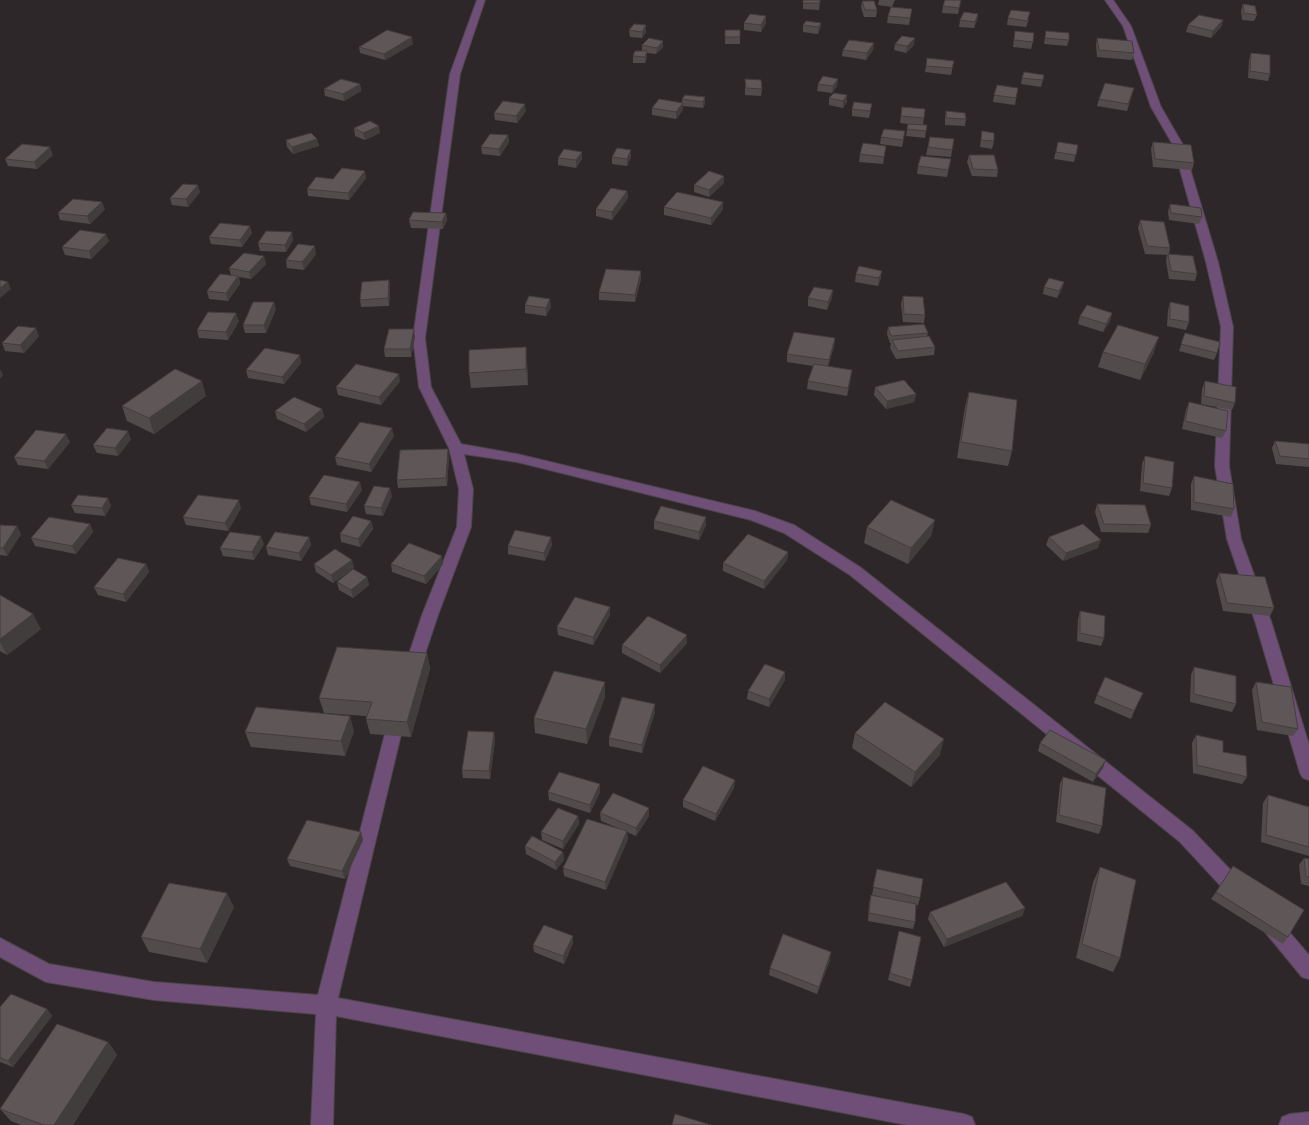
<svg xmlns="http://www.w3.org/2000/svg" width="1309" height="1125" viewBox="0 0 1309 1125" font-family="'Exo 2',sans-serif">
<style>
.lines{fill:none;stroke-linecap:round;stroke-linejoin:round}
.minor-casing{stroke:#4b4548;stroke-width:2}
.minor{fill:#6f4f78;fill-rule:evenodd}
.wall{fill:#524b4b}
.shaded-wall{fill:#423d3d}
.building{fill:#5f5757;stroke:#423d3d}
</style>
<rect width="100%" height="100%" fill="#2d272a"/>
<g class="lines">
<g class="minor-casing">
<path id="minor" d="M477 0H485L460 74 425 338 431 387 461 444 517 454 755 511 794 525 860 567 1192 830 1245 885 1247 891 1245 897 1238 899 1231 897 1180 842 850 575 784 533 751 520 517 462 464 454 473 489 471 527 438 615 419 672 417 676 411 678 405 676 403 672 422 615 457 527 459 489 449 448 419 387 413 338 450 74Z
M1105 0H1113L1131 26 1161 107 1183 145 1218 262 1233 327 1229 466 1241 539 1271 621 1309 745V780L1303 778 1300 773 1255 621 1227 539 1215 466 1221 327 1206 262 1173 145 1151 107 1123 26Z
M397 711 403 713 405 718 338 998 964 1114 972 1117 975 1125H907L336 1016 333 1125H311L316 1014 154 1000 46 982 0 957V938L49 964 154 982 318 995 389 718 391 713Z
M1272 917 1279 920 1309 955V979L1302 977 1265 932 1262 926 1265 920Z
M1309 1112V1125H1279L1282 1117 1290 1114Z"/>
</g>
<use href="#minor" class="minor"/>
</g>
<path class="wall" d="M803 0H820L819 10 803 9Z
M879 0H895L892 7 878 5Z
M961 0 958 14 942 13 943 6Z
M862 1 877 10 876 17H864L861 7Z
M1243 4 1257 15 1254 21 1242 20 1241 11Z
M912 9 909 25 887 23 888 16Z
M978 14 977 20 974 28 959 27 960 20Z
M766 16V23L761 32 744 30V23Z
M1008 18 1029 19 1026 27 1007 25Z
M1223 20 1221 27 1211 38 1186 32 1188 25Z
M821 23 820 29 818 34 803 32V25Z
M646 25V32L642 38 630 37 629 30Z
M725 30H740V44H725Z
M1015 31 1033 42 1031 49 1013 47Z
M1046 31 1069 40 1067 46 1044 44Z
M1097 38 1134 53 1132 60 1097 57 1096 45Z
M663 41V47L656 54 647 53V58L645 63H633V56L642 51V45Z
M413 44 385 60 360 53 359 47Z
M895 44 914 45 906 53 894 50Z
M843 50H873L866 60 842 56Z
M1251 53 1270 74 1268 81 1248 78 1249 60Z
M954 61 951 75 925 72 926 66Z
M1044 75 1041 87 1021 84 1022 78Z
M745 79 762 89 761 96 745 95Z
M360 84 361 91 344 101 325 96 324 89Z
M818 84 837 86 832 93 817 91Z
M1018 88 1015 105 993 102 994 95Z
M1134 88 1127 111 1097 106 1099 99Z
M834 93 847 102 843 108 829 105V98Z
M705 97V104L703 108 683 106V110L676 119 652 115V108L682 103V99Z
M872 104 869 118 852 116V109Z
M902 107 925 109 923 125H927L925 138 906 136 908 124 900 123Z
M526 111 517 123 495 120 494 113Z
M946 111 966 119 965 126 945 125V118Z
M354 128 380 133 365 140 355 136Z
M982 131 994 141 992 149 980 147Z
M508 135 509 142 500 156 482 154 481 147Z
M881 137 904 138 902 147 880 144Z
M930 137 954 139 951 157 926 155Z
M317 139 319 146 293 154 287 147 286 140Z
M1058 142 1078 145 1074 162 1054 159Z
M1153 142 1194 163 1192 170 1153 167 1151 149Z
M582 152V159L576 168 558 165V158Z
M885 153 883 164 859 162 860 154Z
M53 155 37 169 8 166 5 159Z
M969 155 998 170 997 177 972 176 967 162Z
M612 157H631L627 166 612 164Z
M951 159 947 177 917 174 918 166Z
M366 178 349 200 308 196 307 189 333 179Z
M724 183 709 197 694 192V185Z
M627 191 628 198 612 220 596 216V209Z
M200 192 188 207 172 205 170 198Z
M1170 204 1202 217 1199 224 1169 220 1168 212Z
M664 207 723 209 711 225 664 215Z
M105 209 90 224 60 220 58 213Z
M446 213 447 220 443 229 411 228 409 220Z
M1140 220 1170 248 1169 254 1197 274 1195 281 1169 279 1166 261 1167 255 1145 254 1138 228Z
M252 233 242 247 211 244 209 237Z
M293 240 286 252 260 251 258 243Z
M109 241 91 259 65 255 62 247Z
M316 254 304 270 287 268 286 260Z
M266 264 251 279 239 277 240 284 228 301 209 299 207 291 231 275 229 268Z
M641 271V279L635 302 599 300V292Z
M856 274 881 278 878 286 855 282Z
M1064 282 1062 289 1057 298 1043 294 1044 287Z
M390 288 389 306 361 307 360 300Z
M903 296 925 315 924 323 903 322 901 304Z
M808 298H832L827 310 808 306Z
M1170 302 1189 322 1186 330 1167 326 1168 310Z
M525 305 551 307 546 316 525 313Z
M276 309 266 333H245L243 325Z
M1112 313 1110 321 1103 332 1078 324 1080 316Z
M239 321 228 340 199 338 197 330Z
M888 327 928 333 927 336 935 347 934 355 896 359 890 348 891 343H890L887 334Z
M1185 333 1217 353 1214 360 1179 351Z
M39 336 24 353 5 351 2 343Z
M415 337 411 357H385L384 349Z
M835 338 834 346 828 366 851 378 847 396 807 389 808 381 813 366 787 362V354Z
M1103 352H1154L1140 380 1098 367Z
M527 362 528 385 471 388 469 373Z
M301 363 284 384 248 378 246 370Z
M400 381 381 405 338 395 336 387Z
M1205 381 1235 403 1232 410 1201 404 1202 389Z
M875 387 916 394 914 402 886 409 874 395Z
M969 392 1012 451 1008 466 957 458 965 407Z
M206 396 154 434 127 421 122 406Z
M1189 402 1226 431 1222 438 1182 429 1186 410Z
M322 409 324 417 306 432 277 419 275 411Z
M394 436 371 472 337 465 335 457Z
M131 439 118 456 97 453 93 445Z
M1275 441 1309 444V467L1276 464 1272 448Z
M70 442 48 469 18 465 14 457Z
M1145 456 1172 488 1169 496 1140 491 1142 464Z
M449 457 447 486 398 488 397 480Z
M1194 476 1234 509 1231 517 1191 510V484Z
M362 490 347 512 311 505 309 497Z
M392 496 383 516 366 514 364 506Z
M108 498 111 506 105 516 75 513 71 505Z
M1097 504 1151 525 1148 533 1101 532 1095 512Z
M241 508 228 531 186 525 183 517Z
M706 517V525L699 540 654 529V521Z
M935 520 931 536 908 564 864 543 867 527Z
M371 521 373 529 360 547 341 542 340 534Z
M90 524 93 532 76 554 35 546 31 538Z
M0 525 21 534 7 556 0 555Z
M309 537 311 545 301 561 268 555 266 547Z
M1049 537 1098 548 1063 561 1046 545Z
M264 544 254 560 223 556 220 548Z
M552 545 545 561 508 554V546Z
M788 552 787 560 764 589 723 571V563Z
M146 564 149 572 126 602 98 595 94 587Z
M314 564 354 568 333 583 316 572Z
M391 564H443L426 584 392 572Z
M1219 573 1274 608 1270 616 1223 611 1216 581Z
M367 577 369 585 353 598 339 590 337 582Z
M0 595 41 629 7 655 0 651Z
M610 607V615L593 645 558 635 557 627Z
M1080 611 1104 638 1101 646 1077 641 1078 619Z
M687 643 660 673 622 653V645Z
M427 653 430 669 411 737 370 734 366 719V716L324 713 354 731 345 756 251 747 245 732 324 713 319 698Z
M1194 667 1236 704 1232 712 1190 702 1191 675Z
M785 672V680L769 707 747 699 748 691Z
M1256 682 1298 729 1293 736 1257 730 1252 690Z
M1097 695 1139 700 1131 719 1094 703Z
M605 697 587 744 535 733 534 718Z
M655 712 642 753 609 746V738Z
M494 732 495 740 490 779 463 778 462 770Z
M855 733 940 755 911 787 852 748Z
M1196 735 1223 752 1247 777 1242 784 1193 773 1192 743Z
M1040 743 1103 768 1093 782 1038 751Z
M1063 777 1102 826 1099 834 1056 822 1060 784Z
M734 788 715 821 683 807V800Z
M548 792H600L590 813 549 800Z
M1268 795 1309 807V856L1261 842 1263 803Z
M600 813 649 816 636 836 627 832 628 839 606 890 564 876 563 868 620 829 601 821Z
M578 816 579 824 563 849 542 840 541 832Z
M361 832 363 840 345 879 290 866 287 859Z
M525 846 563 852 564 860 556 870 526 854Z
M1304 858 1309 859V886L1301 884 1299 865Z
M1100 867 1120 958 1113 972 1076 958 1093 882Z
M877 869 920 898 918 905H916L915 922 913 929 868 921 869 903 871 895 897 901 872 895Z
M1216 892 1288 937 1283 944 1211 899Z
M234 907 207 963 149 952 141 937Z
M1025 908 1022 916 944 947 928 919 930 912Z
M899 931 912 980 910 987 888 980Z
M573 936V943L564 964 534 952 533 945Z
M830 960 817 994 769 975 770 968Z
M0 1007 47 1009 52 1016 13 1067 0 1062Z
M108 1042 117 1055 73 1125H21L11 1121 0 1109Z"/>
<path class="shaded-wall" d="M978 14 977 20 974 28 975 22Z
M766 16V23L761 32V25Z
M1223 20 1221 27 1211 38 1213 31Z
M821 23 820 29 818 34V27Z
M646 25V32L642 38V32Z
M412 37 413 44 385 60 384 54Z
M915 38 914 45 906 53 907 46Z
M663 41V47L656 54 657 48Z
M874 43 873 50 866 60 867 53Z
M647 51V58L645 63V57Z
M838 79 837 86 832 93 833 86Z
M360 84 361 91 344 101 343 94Z
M847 95V102L843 108V101Z
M705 97V104L703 108V102Z
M683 103V110L676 119V112Z
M525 104 526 111 517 123 516 116Z
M379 126 380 133 365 140 363 133Z
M508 135 509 142 500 156 499 149Z
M317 139 319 146 293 154 292 147Z
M50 147 53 155 37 169 34 162Z
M631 150V157L627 166V159Z
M582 152V159L576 168V160Z
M365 171 366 178 349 200 348 193Z
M724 176V183L709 197V190Z
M198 185 200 192 188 207 186 199Z
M627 191 628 198 612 220V212Z
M102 202 105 209 90 224 87 216Z
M723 202V209L711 225V218Z
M446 213 447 220 443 229 442 222Z
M250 226 252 233 242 247 240 240Z
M292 232 293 240 286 252 285 245Z
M106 234 109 241 91 259 89 251Z
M315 246 316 254 304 270 302 262Z
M264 256 266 264 251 279 249 272Z
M641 271V279L635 302V295Z
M882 271 881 278 878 286 879 278Z
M238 276 240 284 228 301 226 293Z
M389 280 390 288 389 306 388 298Z
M8 282 11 289 0 298V288Z
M1064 282 1062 289 1057 298 1059 291Z
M833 290 832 298 827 310 828 302Z
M550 299 551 307 546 316V308Z
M274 302 276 309 266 333 264 325Z
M236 313 239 321 228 340 226 332Z
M1112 313 1110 321 1103 332 1106 324Z
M36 328 39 336 24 353 20 345Z
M414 329 415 337 411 357 410 349Z
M1159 337 1154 352 1140 380 1145 364Z
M835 338 834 346 828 368 829 360Z
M526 347 527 362 528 385 526 369Z
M300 355 301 363 284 384 282 377Z
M0 369 3 375 0 379Z
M852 370 851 378 847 396 848 388Z
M399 374 400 381 381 405 379 397Z
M202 381 206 396 154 434 149 418Z
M916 394 914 402 886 409 887 401Z
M322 409 324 417 306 432 304 424Z
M392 428 394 436 371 472 369 464Z
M128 431 131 439 118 456 115 448Z
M66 434 70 442 48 469 44 461Z
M448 449 449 457 447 486 446 478Z
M360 482 362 490 347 512 346 504Z
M390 488 392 496 383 516 381 508Z
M108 498 111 506 105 516 102 508Z
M239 500 241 508 228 531 225 523Z
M706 517V525L699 540V532Z
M935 520 931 536 908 564 911 548Z
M371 521 373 529 360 547 358 539Z
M90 524 93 532 76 554 72 546Z
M17 526 21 534 7 556 3 548Z
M261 536 264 544 254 560 252 552Z
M309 537 311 545 301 561 299 553Z
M551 537 552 545 545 561 544 553Z
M1101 540 1098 548 1063 561 1066 553Z
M788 552 787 560 764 589V581Z
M442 556 443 564 426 584 424 576Z
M352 560 354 568 333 583 331 575Z
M146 564 149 572 126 602 123 594Z
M367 577 369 585 353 598 351 590Z
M610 607V615L593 645V637Z
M33 614 41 629 7 655 0 642V639Z
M687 635V643L660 673V665Z
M427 653 430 669 411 737 407 722Z
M785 672V680L769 707V699Z
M605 682V697L587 744 586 729Z
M655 704V712L642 753V745Z
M350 716 354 731 345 756 341 741Z
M494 732 495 740 490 779 489 771Z
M944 739 940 755 911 787 915 772Z
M1106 760 1103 768 1093 782 1096 774Z
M735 780 734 788 715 821 716 814Z
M600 784V792L590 813V805Z
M649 808V816L636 836V828Z
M578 816 579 824 563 849V841Z
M627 831 628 839 606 890 605 882Z
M361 832 363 840 345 879 342 871Z
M563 852 564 860 556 870 555 862Z
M227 893 234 907 207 963 200 949Z
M1025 908 1022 916 944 947 947 939Z
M573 936V943L564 964 563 956Z
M831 952 830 960 817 994 819 987Z
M47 1009 52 1016 13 1067 8 1061Z
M108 1042 117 1055 73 1125H54Z"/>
<path class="building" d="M803 0H820V3H803Z
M945 0H961L959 8 943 6Z
M862 1H874L877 10H865Z
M1243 4 1255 6 1257 15 1244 13Z
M891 7 912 9 910 18 888 16Z
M1011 10 1030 12 1027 21 1008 18Z
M964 12 978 14 975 22 960 20Z
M750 14 766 16 761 25 744 23Z
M1199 15 1223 20 1213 31 1188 25Z
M806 21 821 23 818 27 803 25Z
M634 24 646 25 642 32 629 30Z
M387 30 412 37 384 54 359 47Z
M725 30H740V37H725Z
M1015 31 1034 33 1033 42 1014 40Z
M1046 31 1069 33V40L1045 38Z
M902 36 915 38 907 46 895 44Z
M649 38 663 41 657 48 642 45Z
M1097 38 1132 41 1134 53 1099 50Z
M849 40 874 43 867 53 843 50Z
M635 51H647L645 57 633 56Z
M1251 53 1270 55V74L1250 71Z
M927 58 954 61 952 68 926 66Z
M1024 72 1044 75 1043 80 1022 78Z
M823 76 838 79 833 86 818 84Z
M341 79 360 84 343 94 324 89Z
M745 79 761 80 762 89 746 88Z
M1105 83 1134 88 1128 104 1099 99Z
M997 85 1018 88 1016 98 994 95Z
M834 93 847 95 843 101 829 98Z
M685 95 705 97 703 102 682 99Z
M659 99 683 103 676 112 652 108Z
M503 101 525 104 516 116 494 113Z
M854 102 872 104 870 111 852 109Z
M902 107 925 109 924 118 901 116Z
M946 111 965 113 966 119 946 118Z
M370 121 379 126 363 133 354 128Z
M908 124 927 125 926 131 907 129Z
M884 129 905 131 903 140 881 137Z
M982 131 994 133V141L981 140Z
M311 133 317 139 292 147 286 140Z
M490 134 508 135 499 149 481 147Z
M930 137 954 139 952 150 928 147Z
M1058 142 1078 145 1076 155 1056 152Z
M1153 142 1191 145 1194 163 1155 159Z
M863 143 886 146 884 157 860 154Z
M22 144 50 147 34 162 5 159Z
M617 148 631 150 627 159 612 157Z
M564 149 582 152 576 160 558 158Z
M969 155H994L998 170 973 169Z
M921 156 951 159 948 170 918 166Z
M342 168 365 171 348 193 307 189 316 177 333 179Z
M709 171 724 176 709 190 694 185Z
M183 184 198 185 186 199 170 198Z
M611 188 627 191 612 212 596 209Z
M677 192 723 202 711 218 664 207Z
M73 199 102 202 87 216 58 213Z
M1170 204 1201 208 1202 217 1171 213Z
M413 212 446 213 442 222 409 220Z
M1140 220 1164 222 1170 248 1147 246Z
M220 223 250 226 240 240 209 237Z
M80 230 106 234 89 251 62 247Z
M266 231 292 232 285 245 258 243Z
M298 244 315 246 302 262 286 260Z
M244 253 264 256 249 272 229 268Z
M1168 254 1193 256 1197 274 1171 271Z
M859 266 882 271 879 278 856 274Z
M606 269 641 271 635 295 599 292Z
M220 274 238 276 226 293 207 291Z
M1049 278 1064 282 1059 291 1044 287Z
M0 280 8 282 0 288Z
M389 280 388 298 360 300 362 282Z
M814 287 833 290 828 302 808 298Z
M529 296 550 299 546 308 525 305Z
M903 296 923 297 925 315 904 314Z
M253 302H274L264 325H243Z
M1170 302 1189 306V322L1170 319Z
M1087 305 1112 313 1106 324 1080 316Z
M208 312 236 313 226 332 197 330Z
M924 324 928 333 891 336 888 327Z
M1118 325 1159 337 1145 364 1103 352Z
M18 326 36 328 20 345 2 343Z
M389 329H414L410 349H384Z
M794 332 835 338 829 360 787 354Z
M1185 333 1220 342 1217 353 1181 344Z
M929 336 935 347 898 351 892 340Z
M526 347V369L469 373V350Z
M265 348 300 355 282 377 246 370Z
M356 364 399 374 379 397 336 387Z
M814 364 852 370 848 388 808 381Z
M175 369 202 381 149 418 122 406Z
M904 380 916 394 887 401 875 387Z
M1205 381 1236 387 1235 403 1204 396Z
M969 392 1017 400 1012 451 961 442Z
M294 397 322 409 304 424 275 411Z
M1189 402 1228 411 1226 431 1185 421Z
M360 422 392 428 369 464 335 457Z
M107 428 128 431 115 448 93 445Z
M36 430 66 434 44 461 14 457Z
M1275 441 1309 444V459L1280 456Z
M448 449 446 478 397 480 400 450Z
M1145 456 1174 462 1172 488 1143 483Z
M324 475 360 482 346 504 309 497Z
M1194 476 1233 484 1234 509 1194 502Z
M374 486 390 488 381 508 364 506Z
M78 495 108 498 102 508 71 505Z
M198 495 239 500 225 523 183 517Z
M891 500 935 520 911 548 867 527Z
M1097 504 1145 505 1151 525 1104 524Z
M661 506 706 517 699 532 654 521Z
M353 516 371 521 358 539 340 534Z
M49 517 90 524 72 546 31 538Z
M1083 524 1101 540 1066 553 1049 537Z
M0 525 17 526 3 548H0Z
M515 530 551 537 544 553 508 546Z
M230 532 261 536 252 552 220 548Z
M275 532 309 537 299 553 266 547Z
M748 534 788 552 764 581 723 563Z
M409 543 442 556 424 576 391 564Z
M335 549 352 560 331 575 314 564Z
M118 558 146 564 123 594 94 587Z
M353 569 367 577 351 590 337 582Z
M1219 573 1265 577 1274 608 1227 603Z
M0 595 33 614 0 639Z
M575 597 610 607 593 637 557 627Z
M1080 611 1105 616 1104 638 1080 633Z
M648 616 687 635 660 665 622 645Z
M337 647 427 653 407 722 366 719 372 702 319 698Z
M765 664 785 672 769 699 748 691Z
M1194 667 1236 676V704L1194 694Z
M554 671 605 682 586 729 534 718Z
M1105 677 1143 693 1134 711 1097 695Z
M1256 682 1291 687 1298 729 1262 722Z
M622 697 655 704 642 745 609 738Z
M885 702 944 739 915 772 855 733Z
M256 707 350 716 341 741 245 732Z
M1050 730 1106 760 1096 774 1040 743Z
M468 731 494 732 489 771 462 770Z
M1196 735 1223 741V752L1246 756 1247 777 1197 765Z
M703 766 735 780 716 814 683 800Z
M559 772 600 784 590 805 548 792Z
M1063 777 1106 788 1102 826 1059 815Z
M613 793 649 808 636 828 600 813Z
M1268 795 1309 807V847L1266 835Z
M558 808 578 816 563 841 541 832Z
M587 819 627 831 605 882 563 868Z
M307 820 361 832 342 871 287 859Z
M532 836 563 852 555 862 525 846Z
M1304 858 1309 859V877H1306Z
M1233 866 1304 910 1288 937 1216 892Z
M1100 867 1136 880 1120 958 1082 944Z
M877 869 923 879 920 898 873 887Z
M1006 882 1025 908 947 939 930 912Z
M169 883 227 893 200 949 141 937Z
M871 895 916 904 915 922 869 913Z
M544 925 573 936 563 956 533 945Z
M899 931 921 937 912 980 890 973Z
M783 934 831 952 819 987 770 968Z
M11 994 47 1009 8 1061 0 1057V1007Z
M57 1024 108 1042 54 1125H44L0 1109Z
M675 1114 711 1125H672Z"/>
</svg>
